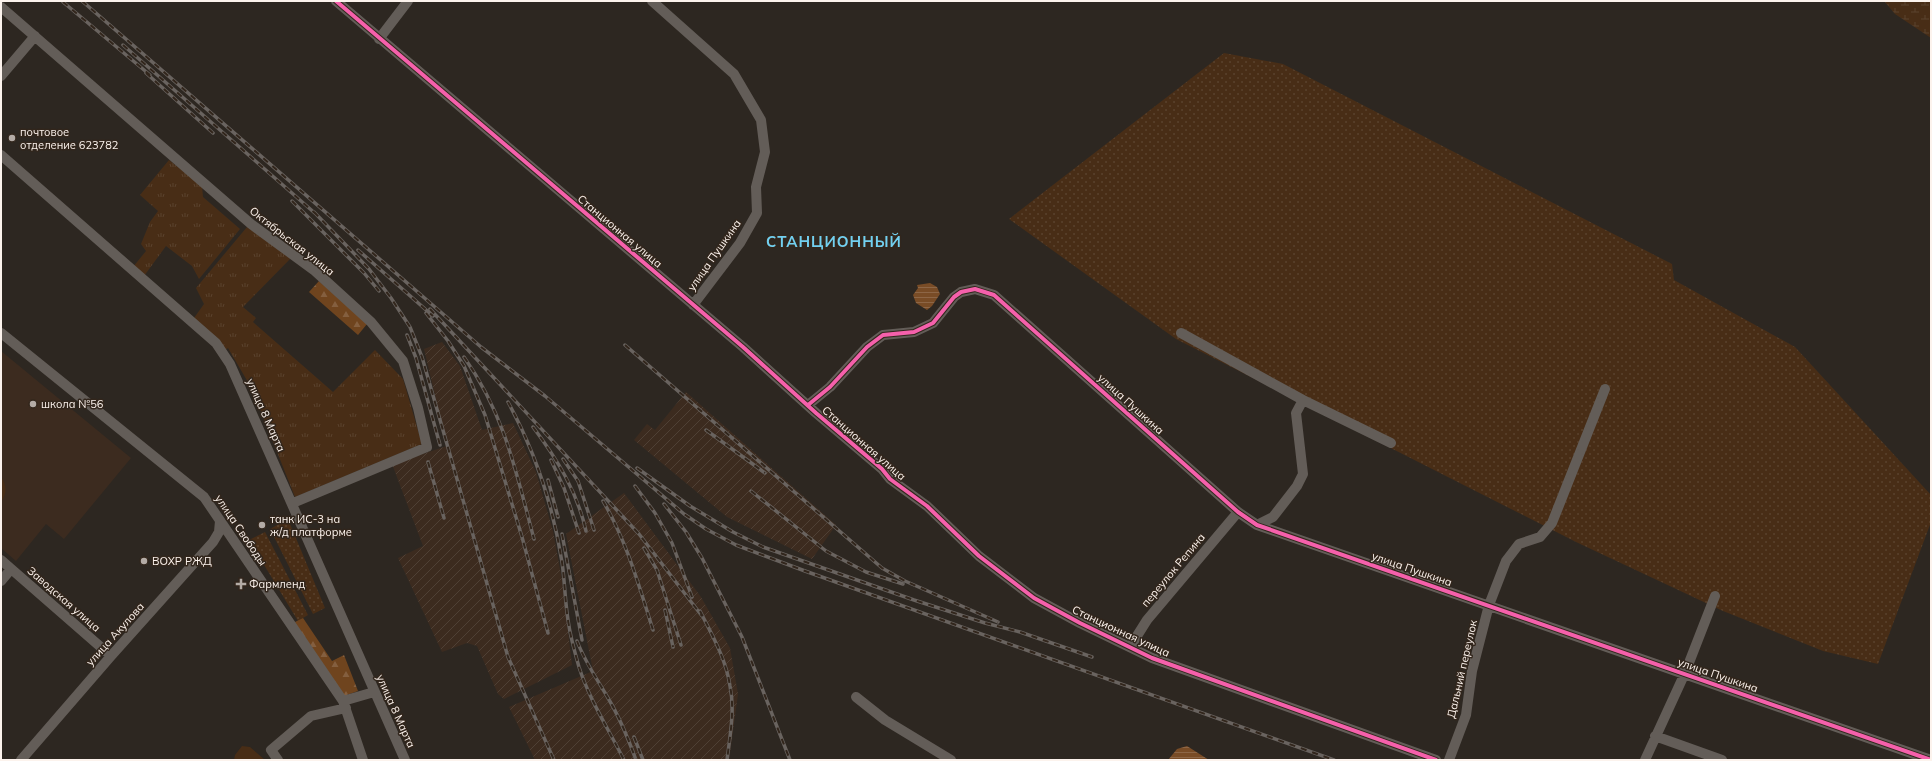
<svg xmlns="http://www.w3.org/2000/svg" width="1932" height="761" viewBox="0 0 1932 761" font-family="Mulish,sans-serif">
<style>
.built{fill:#3c2b1f}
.industrial{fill:url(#industrial-furrows)}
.grass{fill:url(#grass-dots)}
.forest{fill:url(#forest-firs)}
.wetland{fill:url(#wetland-marsh)}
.park{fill:url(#park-tufts)}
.pitch{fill:#482d16}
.water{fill:url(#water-rules)}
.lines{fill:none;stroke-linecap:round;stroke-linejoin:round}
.minor{stroke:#635d58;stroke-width:10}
.rail-casing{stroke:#69635f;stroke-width:3.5}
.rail{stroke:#32261c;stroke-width:2;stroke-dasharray:6;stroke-linecap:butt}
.cycleway-casing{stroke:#32261c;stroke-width:6}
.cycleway{stroke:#f560ab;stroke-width:4}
.poi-dot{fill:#b4aca6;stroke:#32261c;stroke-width:1.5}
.labels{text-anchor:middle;stroke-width:3;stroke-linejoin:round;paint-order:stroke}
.poi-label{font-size:11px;fill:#fcf3ed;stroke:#32261c;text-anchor:start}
.street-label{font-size:11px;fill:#fcf3ed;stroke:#32261c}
.district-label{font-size:15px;font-weight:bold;letter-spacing:1px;fill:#72d0f0;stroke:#32261c}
</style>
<defs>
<pattern id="industrial-furrows" width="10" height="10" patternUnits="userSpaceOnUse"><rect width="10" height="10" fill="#3c2b1f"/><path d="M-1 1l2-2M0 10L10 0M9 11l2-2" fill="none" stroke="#4f4035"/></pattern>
<pattern id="grass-dots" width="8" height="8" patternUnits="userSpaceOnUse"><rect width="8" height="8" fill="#482d16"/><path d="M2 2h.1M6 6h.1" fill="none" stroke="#5a422d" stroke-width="1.8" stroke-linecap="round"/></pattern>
<pattern id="forest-firs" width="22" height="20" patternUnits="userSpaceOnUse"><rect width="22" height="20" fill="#6f441e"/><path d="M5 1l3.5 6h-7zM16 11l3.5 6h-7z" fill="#845f3f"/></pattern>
<pattern id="wetland-marsh" width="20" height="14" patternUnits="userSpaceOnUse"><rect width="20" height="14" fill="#482d16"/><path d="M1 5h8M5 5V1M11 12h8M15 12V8" fill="none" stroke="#5a422d"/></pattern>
<pattern id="park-tufts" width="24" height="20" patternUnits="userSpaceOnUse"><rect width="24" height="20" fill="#482d16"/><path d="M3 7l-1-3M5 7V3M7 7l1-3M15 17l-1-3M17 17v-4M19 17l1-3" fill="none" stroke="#5a422d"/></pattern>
<pattern id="water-rules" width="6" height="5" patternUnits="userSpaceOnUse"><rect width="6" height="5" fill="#794c26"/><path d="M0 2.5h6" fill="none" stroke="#8d6646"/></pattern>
</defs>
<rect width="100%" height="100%" fill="#2d2721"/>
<path class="built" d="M1 351 131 458 64 539 46 524 16 561 1 548Z"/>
<path class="industrial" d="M442 342 460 366 482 430 513 423 536 472 553 531 562 580 572 665 504 699 498 694 477 646 467 643 442 652 398 558 423 546 392 464 447 446 424 349Z
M686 392 836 525 812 559 727 517 634 440 647 424 655 430Z
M624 493 701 597 730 648 738 694 729 760H535L509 707 593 671 566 534Z"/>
<path class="grass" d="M1224 53 1283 64 1672 264 1674 280 1795 347 1931 495V522L1878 664 1823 651 1723 611 1576 542 1176 339 1009 219Z
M288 519 325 608 313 614 270 529Z
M265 532 308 615 298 621 249 540Z"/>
<path class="forest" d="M319 281 367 324 358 335 309 292Z
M303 618 332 661 344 655 358 691 344 696 293 623Z"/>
<path class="wetland" d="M1884 1H1931V38L1895 14Z"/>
<path class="park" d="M169 160 202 186 203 197 240 229 199 279 192 266 166 246 144 276 133 267 146 251 141 244 150 222 158 211 140 195Z
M247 227 291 258 243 307 256 318 253 322 333 392 375 350 403 379 422 444 295 497 252 389 228 348 225 350 194 318 204 304 196 288Z"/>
<path class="pitch" d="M1 477C7 485 7 494 1 502Z
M242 746 250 747 265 760H234L235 755Z"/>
<path class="water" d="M930 283 937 287 940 294 932 306 927 310 916 303 913 295 918 288 917 285Z
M1187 746 1209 760H1168L1177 749Z"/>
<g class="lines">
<path class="minor" d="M336 1 743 347 816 413 882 469 890 479 927 506 979 556 1034 598 1080 623 1152 658 1436 760
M652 1 734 74 761 120 765 152 756 187 757 213 740 243 693 305
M1 7 251 224 315 271 371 322 403 361 418 408 427 447 293 503
M379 39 408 1
M1 76 35 36
M1 155 216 343 230 364 405 760
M1 333 204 497 343 701 363 760
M1181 333 1303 400 1391 443
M808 405 830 387 867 347 883 335 914 332 933 323 954 297 961 292 975 289 994 295 1238 512 1257 525 1931 760
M1257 525 1273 517 1297 486 1303 474 1296 413 1303 400
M1 560 111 656
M1 581 11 569
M1130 647 1147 620 1238 512
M856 697 885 720 951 760
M343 701 374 692
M1655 736 1722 760
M21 760 111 656 213 542 219 532 220 521
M278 760 271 750 311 716 346 708
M1449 760 1466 715 1472 671 1489 605 1506 561 1519 544 1540 537 1552 523 1605 389
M1645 760 1685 673 1715 596"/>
<g class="rail-casing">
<path id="rail" d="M82 1 481 347 545 396 684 514 706 529 736 545 805 571 1334 760
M63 2 150 75
M123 45 317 215
M146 73 213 133
M292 201 364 273 379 291
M314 212 369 269 391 298 410 327 422 357 508 657 554 760
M358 250 433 316
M430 309 639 534 702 616
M426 313 448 341 464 366 485 415 522 537 548 633
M407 335 416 358 440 445
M625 345 882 568 905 581 998 622
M464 357C505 415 516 472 534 539
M508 402C535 451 553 506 562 562 565 583 565 605 569 626 571 639 575 653 579 667 589 699 609 730 624 760
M533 427C557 459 577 491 586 531
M706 430 765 473
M563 459 578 481 594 530
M551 460 564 488 579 533
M428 462 444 518
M637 468 690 506 733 532 763 547 914 600 985 623 1020 632 1092 657
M548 480 558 517
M635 486 655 513 672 543 692 597
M751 491 826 551 866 572 903 584
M603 501C627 542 639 586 653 630
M664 504 686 532 702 558 742 637 790 760
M562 534 582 640
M644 548 657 570 681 645
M665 610 673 647
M700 611C712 635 726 659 730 686 735 710 730 736 727 760
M577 641C585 662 597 679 608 698 620 718 628 738 636 760
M634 737 643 760"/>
</g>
<use href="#rail" class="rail"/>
<g class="cycleway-casing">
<path id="cycleway" d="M336 1 743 347 816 413 882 469 890 479 927 506 979 556 1034 598 1080 623 1152 658 1436 760
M808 405 830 387 867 347 883 335 914 332 933 323 954 297 961 292 975 289 994 295 1238 512 1257 525 1931 760"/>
</g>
<use href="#cycleway" class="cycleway"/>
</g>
<g class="poi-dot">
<circle cx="12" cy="138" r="4"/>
<circle cx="33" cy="404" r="4"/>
<circle cx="262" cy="525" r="4"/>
<circle cx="144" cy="561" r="4"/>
<path d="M239 578h4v4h4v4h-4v4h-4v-4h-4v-4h4z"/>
</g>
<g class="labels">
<g class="poi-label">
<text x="20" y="136">почтовое<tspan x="20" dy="13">отделение 623782</tspan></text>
<text x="41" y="408">школа №56</text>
<text x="270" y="523">танк ИС-3 на<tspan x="270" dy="13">ж/д платформе</tspan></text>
<text x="152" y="565">ВОХР РЖД</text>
<text x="249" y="588">Фармленд</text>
</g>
<g class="street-label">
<text transform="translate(620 231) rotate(40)" y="4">Станционная улица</text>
<text transform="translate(292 241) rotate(38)" y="4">Октябрьская улица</text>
<text transform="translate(714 255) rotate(-55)" y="4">улица Пушкина</text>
<text transform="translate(1131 404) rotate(42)" y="4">улица Пушкина</text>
<text transform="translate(266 415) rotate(66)" y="4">улица 8 Марта</text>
<text transform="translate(864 443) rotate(41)" y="4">Станционная улица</text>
<text transform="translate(241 530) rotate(56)" y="4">улица Свободы</text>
<text transform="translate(1412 569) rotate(19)" y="4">улица Пушкина</text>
<text transform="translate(1173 570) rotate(-50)" y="4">переулок Репина</text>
<text transform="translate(64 599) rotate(41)" y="4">Заводская улица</text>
<text transform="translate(1121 631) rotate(25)" y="4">Станционная улица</text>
<text transform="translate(115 634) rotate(-48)" y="4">улица Акулова</text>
<text transform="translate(1462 669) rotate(-77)" y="4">Дальний переулок</text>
<text transform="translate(1718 675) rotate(19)" y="4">улица Пушкина</text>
<text transform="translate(396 711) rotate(66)" y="4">улица 8 Марта</text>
</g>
<g class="district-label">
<text x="834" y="247">СТАНЦИОННЫЙ</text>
</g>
</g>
<rect width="1932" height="761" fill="none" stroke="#fcf3ed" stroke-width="4"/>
</svg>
